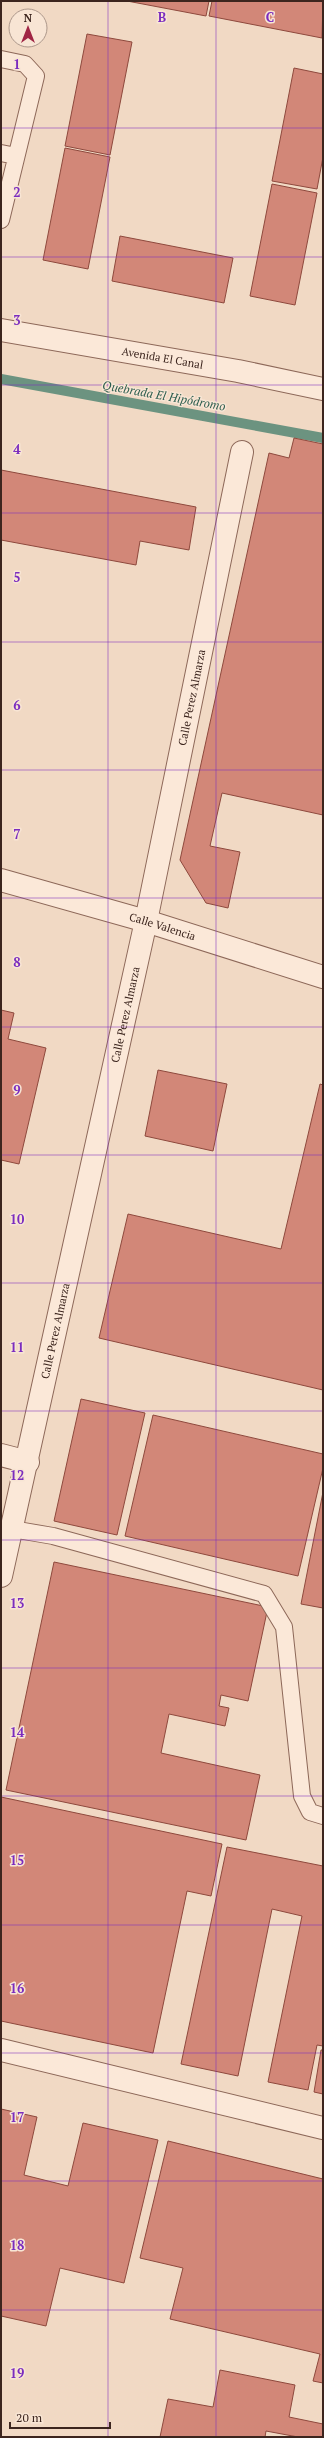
<svg xmlns="http://www.w3.org/2000/svg" width="324" height="2438" viewBox="0 0 324 2438" font-family="'PT Serif',serif">
<style>
.lines{fill:none;stroke-linecap:round;stroke-linejoin:round}
.stream{stroke:#6c9380;stroke-width:10}
.building{fill:#d28778;stroke:#8e493d}
.service-casing{stroke:#8d6859;stroke-width:18}
.minor-casing{stroke:#8d6859;stroke-width:24}
.service{stroke:#fbe8d8;stroke-width:16}
.minor{stroke:#fbe8d8;stroke-width:22}
.grid{fill:none;stroke:#7b2cbf;stroke-width:1;stroke-opacity:0.55}
.labels{text-anchor:middle;stroke-width:3;stroke-linejoin:round;paint-order:stroke}
.street-label{font-size:11px;fill:#3c251e;stroke:#f8e5d4}
.water-label{font-size:12px;font-style:italic;fill:#2c5d4e;stroke:#f8e5d4}
.grid-label{font-size:13px;text-anchor:middle;font-weight:bold;fill:#7b2cbf;stroke:#f8e5d4;stroke-width:3;stroke-linejoin:round;paint-order:stroke}
</style>
<rect width="100%" height="100%" fill="#f1d9c4"/>
<g class="lines">
<path class="stream" d="M1 379 323 438"/>
</g>
<path class="building" d="M127 1H209L206 16Z
M212 1H323L322 38 209 16Z
M87 34 132 42 110 155 65 146Z
M294 68 323 74V157L317 189 272 181Z
M65 148 110 157 88 269 43 260Z
M272 184 317 193 295 305 250 296Z
M120 236 233 258 224 303 112 281Z
M294 438 323 444V815L222 793 210 846 240 852 228 908 206 903 180 860 269 453 289 458Z
M1 470 196 507 189 550 140 541 136 565 1 540Z
M1 1010 14 1013 8 1039 46 1048 19 1164 1 1160Z
M158 1070 227 1084 213 1151 145 1136Z
M320 1084 323 1085V1390L99 1338 128 1214 281 1249Z
M81 1399 145 1413 117 1535 54 1521Z
M153 1415 323 1454V1468L298 1576 125 1536Z
M323 1492V1608L301 1604Z
M54 1562 268 1607 248 1701 221 1695 219 1706 229 1708 225 1726 169 1714 161 1753 260 1775 246 1840 6 1790Z
M1 1797 222 1844 211 1896 187 1891 153 2053 1 2021Z
M227 1847 323 1866V2046L317 2045 308 2090 268 2082 302 1916 272 1909 238 2076 181 2064Z
M321 2050H323V2094L314 2092Z
M1 2109 37 2117 24 2175 68 2186 83 2123 158 2140 124 2283 60 2268 46 2326 1 2316Z
M168 2141 323 2179V2383L313 2381 320 2354 170 2319 183 2268 140 2258Z
M220 2370 295 2385 289 2417 323 2424V2437H298L266 2431 265 2437H160L168 2399 213 2407Z"/>
<g class="lines">
<g class="service-casing">
<path id="service" d="M1 59 25 64 36 76 1 220
M1 153 16 156
M12 1529 53 1536 264 1594 284 1627 302 1796 310 1812 323 1816"/>
</g>
<g class="minor-casing">
<g id="minor">
<path id="s1" d="M1 330 238 371 323 389"/>
<path id="s2" d="M1 880 146 921 323 977"/>
<path d="M1 1455 28 1462"/>
<path id="s3" d="M1 1576 146 921 242 452"/>
<path d="M1 2050 323 2128"/>
</g>
</g>
<use href="#service" class="service"/>
<use href="#minor" class="minor"/>
</g>
<path class="grid" d="M108 1V2437M216 1V2437M1 128H323M1 257H323M1 385H323M1 513H323M1 642H323M1 770H323M1 898H323M1 1027H323M1 1155H323M1 1283H323M1 1411H323M1 1540H323M1 1668H323M1 1796H323M1 1925H323M1 2053H323M1 2181H323M1 2310H323"/>
<g class="labels">
<g class="street-label">
<text dy="4" stroke="none"><textPath href="#s1" startOffset="164">Avenida El Canal</textPath></text>
<text dy="4" stroke="none"><textPath href="#s3" startOffset="899">Calle Perez Almarza</textPath></text>
<text dy="4" stroke="none"><textPath href="#s2" startOffset="168">Calle Valencia</textPath></text>
<text dy="4" stroke="none"><textPath href="#s3" startOffset="575">Calle Perez Almarza</textPath></text>
<text dy="4" stroke="none"><textPath href="#s3" startOffset="251">Calle Perez Almarza</textPath></text>
</g>
<g class="water-label">
<text transform="translate(164 396) rotate(10)" y="4">Quebrada El Hipódromo</text>
</g>
</g>
<g class="grid-label">
<text x="162" y="22">B</text>
<text x="270" y="22">C</text>
<text x="17" y="69">1</text>
<text x="17" y="197">2</text>
<text x="17" y="325">3</text>
<text x="17" y="454">4</text>
<text x="17" y="582">5</text>
<text x="17" y="710">6</text>
<text x="17" y="839">7</text>
<text x="17" y="967">8</text>
<text x="17" y="1095">9</text>
<text x="17" y="1224">10</text>
<text x="17" y="1352">11</text>
<text x="17" y="1480">12</text>
<text x="17" y="1608">13</text>
<text x="17" y="1737">14</text>
<text x="17" y="1865">15</text>
<text x="17" y="1993">16</text>
<text x="17" y="2122">17</text>
<text x="17" y="2250">18</text>
<text x="17" y="2378">19</text>
</g>
<rect width="324" height="2438" fill="none" stroke="#3c251e" stroke-width="4"/>
<g transform="translate(28 28)"><circle r="19" fill="#f8e5d4" stroke="#ad988b"/>
<path d="M0-3L7 15L0 10L-7 15Z" fill="#a02544"/>
<text y="-6" font-size="11" font-weight="bold" text-anchor="middle" fill="#3c251e">N</text>
</g>
<path d="M10 2422v6h100v-6" fill="none" stroke="#3c251e" stroke-width="2"/>
<text x="16" y="2422" font-size="12" fill="#3c251e" stroke="#f8e5d4" stroke-width="3" paint-order="stroke">20 m</text>
</svg>
